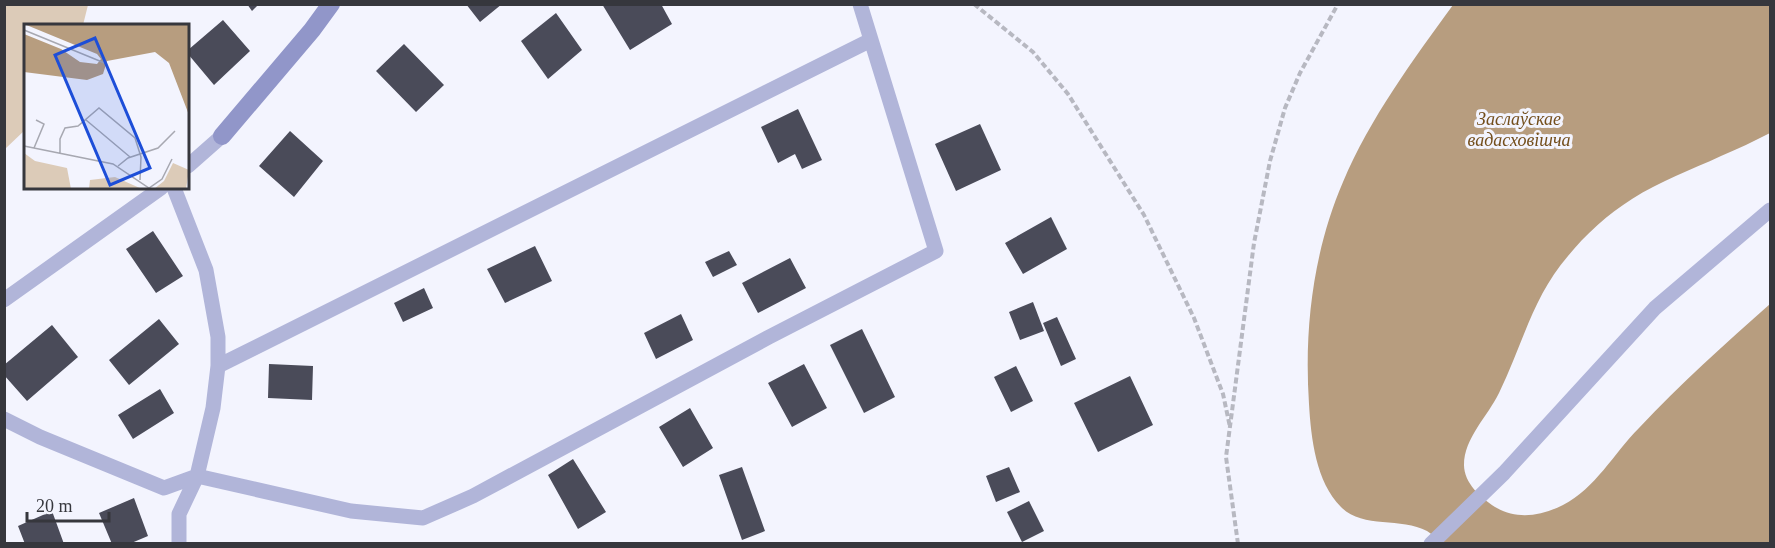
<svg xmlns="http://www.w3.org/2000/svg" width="1775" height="548" viewBox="0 0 1775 548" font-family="'Times New Roman',serif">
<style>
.green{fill:#dccbb8}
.water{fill:#b79d7f}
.building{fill:#4a4b59}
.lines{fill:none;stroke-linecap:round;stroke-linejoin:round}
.path{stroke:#b7b8c1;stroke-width:4;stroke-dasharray:6 3;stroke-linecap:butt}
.lane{stroke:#b1b5d9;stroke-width:15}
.secondary{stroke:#9196c9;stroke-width:18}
.labels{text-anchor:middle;stroke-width:6;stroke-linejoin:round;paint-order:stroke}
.water-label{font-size:18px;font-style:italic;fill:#734e1c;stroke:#f3f4fe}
.inset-road{fill:none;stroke:#a7a8b1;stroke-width:1.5}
.view{fill:#1d4ed8;fill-opacity:0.15;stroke:#1d4ed8;stroke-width:3}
.inset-edge{fill:none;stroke:#36373d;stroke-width:3}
</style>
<rect width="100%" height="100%" fill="#f3f4fe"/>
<path class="green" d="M5 4 88 5 83 25 26 26 25 130 5 149Z"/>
<path class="water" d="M1453 5H1770V133C1754 141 1738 149 1721 156 1691 170 1660 181 1632 199 1608 214 1585 235 1568 256 1533 296 1522 346 1499 393 1488 416 1464 438 1464 465 1464 483 1481 498 1495 507 1517 520 1541 516 1563 505 1595 489 1614 453 1639 428 1680 384 1725 344 1770 304V543H1440C1436 539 1432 534 1427 531 1401 517 1362 529 1341 507 1316 482 1311 438 1309 404 1304 329 1313 252 1343 182 1370 118 1413 60 1453 5Z"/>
<path class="building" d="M247 4H259L252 11Z
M466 4H502L480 22Z
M602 4H661L672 24 630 50Z
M556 13 582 50 548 79 521 41Z
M223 20 250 51 214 85 188 54V50Z
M404 44 444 85 416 112 376 71Z
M798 109 822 160 802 169 795 154 778 163 761 127Z
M980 124 1001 170 956 191 935 144Z
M290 131 323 161 294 197 259 166Z
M1051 217 1067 249 1023 274 1005 243Z
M153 231 183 276 156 293 126 249Z
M535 246 552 281 505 303 487 269Z
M729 251 737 265 713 277 705 262Z
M790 258 806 288 758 313 742 283Z
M424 288 433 308 403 322 394 303Z
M1033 302 1044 331 1020 340 1009 312Z
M681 314 693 340 656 359 644 333Z
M1057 317 1076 359 1061 366 1043 323Z
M159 319 179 344 129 385 109 360Z
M52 325 78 357 27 401 4 375V365Z
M862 329 895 397 864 413 830 345Z
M269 364 313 366 312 400 268 398Z
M804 364 827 408 792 427 768 383Z
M1016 366 1033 401 1011 412 994 377Z
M1130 376 1153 425 1098 452 1074 403Z
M160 389 174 413 133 439 118 415Z
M690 408 713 448 683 467 659 427Z
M573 459 606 512 578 529 548 475Z
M742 467 765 531 742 540 719 475Z
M1009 467 1020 492 996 502 986 476Z
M134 498 148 536 129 544H112L99 513Z
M1029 501 1044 531 1022 542 1007 512Z
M52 511 64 544H25L18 526Z"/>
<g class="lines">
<path class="path" d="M974 4 1033 52 1068 94 1144 215 1194 318 1223 394 1230 427
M1238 544 1226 457 1254 243 1270 161 1285 108 1300 73 1338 4"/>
<path class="lane" d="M188 166 222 136
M174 188 206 270 218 337V366L213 408 197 476 179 514V544
M4 300 161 188
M218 366 871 40
M4 419 40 437 164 488 197 476 351 511 423 518 473 496 769 337 936 251 860 4
M1431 544 1504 473 1655 308 1770 210"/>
<path class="secondary" d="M222 136 312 30 331 4"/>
</g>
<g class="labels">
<g class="water-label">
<text x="1519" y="125">Заслаўскае<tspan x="1519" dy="21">вадасховішча</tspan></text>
</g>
</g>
<g transform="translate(24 24)">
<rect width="165" height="165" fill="#f3f4fe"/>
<path d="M0 129 11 137 43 144 47 165H0ZM149 139 165 146 162 165H130L140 157ZM91 153 118 165H65L66 156Z" fill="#dccbb8"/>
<path d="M0 0H165V91L145 39 131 28 83 37 79 50 63 56 0 48V10L37 25 56 38 73 40 77 35 73 30Z" fill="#b79d7f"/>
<path class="inset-road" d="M0 6 83 40M62 96 106 133M0 122 89 140 125 164 138 155 148 135M10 124 20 100 12 96M36 129V115L41 104 54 102 75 84 111 114 117 133 116 156M94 142 104 134 134 124 151 107"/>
<path class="view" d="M71 14 126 144 86 161 31 31Z"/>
<rect width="165" height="165" class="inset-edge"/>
</g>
<rect width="1775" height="548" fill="none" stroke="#36373d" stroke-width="12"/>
<path d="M27 512v9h82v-9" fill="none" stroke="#36373d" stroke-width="3"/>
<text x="36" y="512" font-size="18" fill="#36373d" stroke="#f3f4fe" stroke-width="4.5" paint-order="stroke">20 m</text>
</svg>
